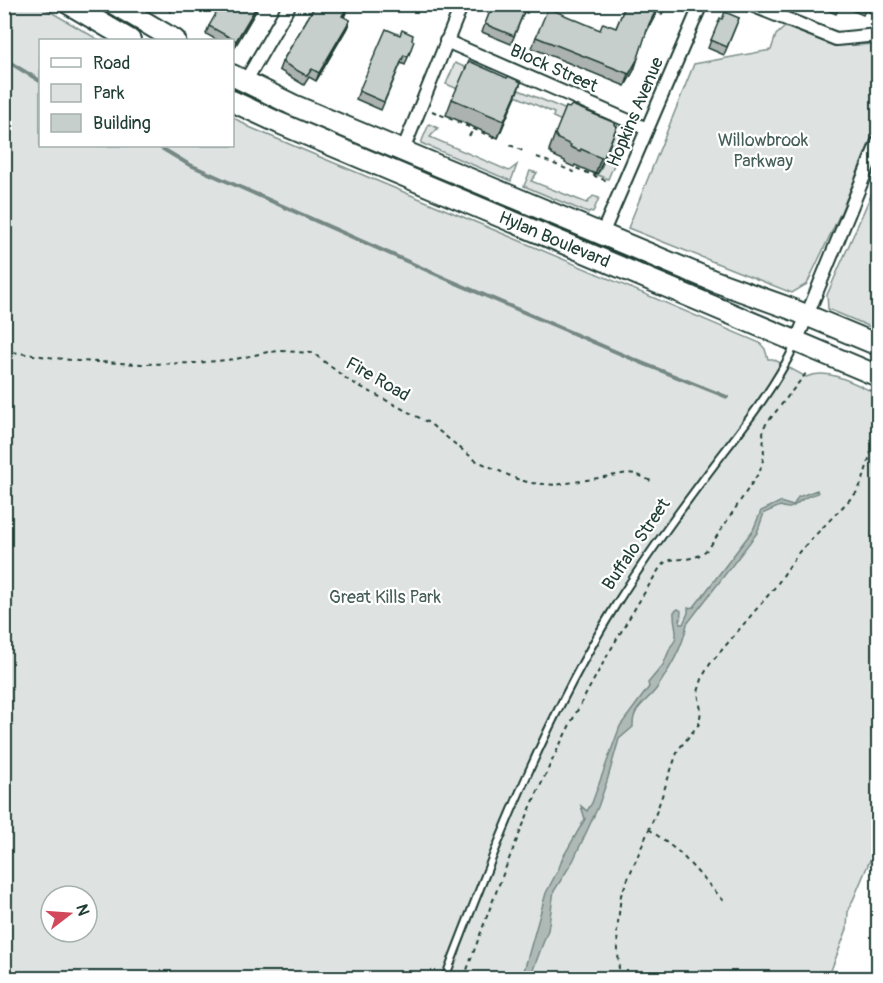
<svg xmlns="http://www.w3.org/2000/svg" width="883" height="983" viewBox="0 0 883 983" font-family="Pangolin,sans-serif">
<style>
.green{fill:#dee3e2;stroke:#7e908b;stroke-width:1.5;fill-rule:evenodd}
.water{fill:#afbab7;stroke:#758883;stroke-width:1.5}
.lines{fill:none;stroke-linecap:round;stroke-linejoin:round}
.stream{stroke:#758883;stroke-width:4}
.service-casing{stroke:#1f3d34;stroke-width:10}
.minor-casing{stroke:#1f3d34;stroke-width:16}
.primary-casing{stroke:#1f3d34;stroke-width:24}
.path{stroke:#1f3d34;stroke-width:2;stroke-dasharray:4.5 4.5;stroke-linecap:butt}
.service{stroke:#fff;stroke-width:6}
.minor{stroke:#fff;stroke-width:12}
.primary{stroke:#fff;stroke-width:20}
.wall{fill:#abb2af;stroke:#1f3d34;stroke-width:1.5}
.shaded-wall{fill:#8b918f;stroke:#1f3d34;stroke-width:1.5}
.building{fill:#c7cfcc;stroke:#1f3d34;stroke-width:1.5}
.labels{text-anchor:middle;stroke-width:4.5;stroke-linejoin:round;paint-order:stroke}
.street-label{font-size:18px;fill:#1f3d34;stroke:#fff}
.park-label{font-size:18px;fill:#455e57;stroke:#fff}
</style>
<rect width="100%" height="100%" fill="#fff"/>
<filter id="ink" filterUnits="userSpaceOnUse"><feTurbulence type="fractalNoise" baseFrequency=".0167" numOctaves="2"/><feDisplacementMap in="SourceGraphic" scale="12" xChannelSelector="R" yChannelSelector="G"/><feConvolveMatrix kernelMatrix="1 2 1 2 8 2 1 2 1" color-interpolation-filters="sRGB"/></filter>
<g filter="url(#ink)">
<path class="green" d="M5 5H39L99 40H40V146H232L233 117 249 127 301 149 499 232 760 343 765 349 768 359H773L806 377C830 367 856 385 878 394V841L848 912 847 929 828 978H5ZM51 896H87V932H51Z
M785 27 835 46 878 44V122L841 212 807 284 792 293 628 228 694 64 771 50 776 35Z
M455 63 588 119 566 123 553 117 554 113 516 96 515 98 458 89 446 84Z
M591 120 626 136 608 179 595 174 600 171 611 144Z
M429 124 438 128 430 137 509 171 517 165 511 181 421 143Z
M530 171 537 173 531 181 587 203 593 196 599 198 593 212 590 211 588 213 524 186Z
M878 179V330L828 309 827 295Z"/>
<path class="water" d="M817 490 818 493C813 495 807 496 803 499 792 506 794 511 780 506L764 513 757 533 687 624C683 647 670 668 657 688 647 702 632 707 633 727L619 739 607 781 598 807 573 861 554 891 548 930 530 978H522L546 893 559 868 563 857 585 819 581 806 587 811 592 803 620 726 649 687 648 683 663 665 671 646C681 636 673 625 674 612L678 609 681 611 680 624H683L688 613V608L694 607 753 530 761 511 780 502 793 506 798 497Z"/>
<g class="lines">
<path class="stream" d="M4 59 40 81
M158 146 188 164 449 280 642 363 727 397"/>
<g class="service-casing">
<path id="service" d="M445 978C494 850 544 721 617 603 647 555 680 510 714 465 743 427 774 389 795 345"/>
</g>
<g class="minor-casing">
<path id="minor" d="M749 4 836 39 878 35
M446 41 647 129
M245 82 290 4
M403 150 462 4
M602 234 701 4
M796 342 878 142"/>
</g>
<g class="primary-casing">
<g id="primary">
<path d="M69 4 130 40"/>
<path d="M114 4 175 40"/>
<path d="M232 75 293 105 714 281 789 308 878 345"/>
<path id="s1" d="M232 101 279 123 878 376"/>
</g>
</g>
<path class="path" d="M432 111 497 139
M469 136 474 129
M510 145 523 151
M537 157 574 172 576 168 609 182
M4 351 78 361 141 364 196 363 236 359 268 352 281 351 313 353 348 380 429 423 475 460 517 479 531 483 556 485 628 473 636 474 651 481
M649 829 680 853 724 901
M464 978C484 924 504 869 527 816 564 729 611 646 661 566 670 556 679 561 691 558 698 557 703 553 709 548L760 471 764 456 763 428 807 372
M617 978 619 970 617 932 621 895 656 813 678 750 699 724 701 711 698 692 703 676 710 664 776 586 799 552 857 492 863 480 871 452"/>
<use href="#service" class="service"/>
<use href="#minor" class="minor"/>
<use href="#primary" class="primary"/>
</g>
<path class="wall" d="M158 4H175L171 12Z
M225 4H260L233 50 232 40H217L206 34 209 26 221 12Z
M316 4H351L344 17 350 20 347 28 316 81 309 77 304 85 279 70 282 62Z
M412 4H431L428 11Z
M493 4H531L527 13 524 12 511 44 482 32Z
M626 4H667L662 14 657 12 646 32 634 70 625 86 532 48 536 37 616 28Z
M815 4H879V9L876 15 865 10 863 15 840 5 836 14Z
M739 18 724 55 708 48 711 40 722 19Z
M400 35 412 40 411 49 405 65 401 63 381 110 356 99 359 91Z
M507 78 521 82 498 138 446 115 452 99Z
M615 125 617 126 598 173 595 174 575 165 574 167 565 163V161L552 155 549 150 555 134Z"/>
<path class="shaded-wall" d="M258 4H260L233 50 236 41Z
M349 4H351L339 24 342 16Z
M659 4 657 12 645 35 649 24Z
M350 20 347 28 316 81 319 73Z
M638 58 634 70 625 86 629 74Z
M521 82 515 98 498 138 504 121Z
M617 126 598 173 595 174 601 158Z"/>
<path class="building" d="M225 4H258L236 41 209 26 218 10 221 12Z
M316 4H349L342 16 350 20 319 73 312 69 307 76 282 62Z
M493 4H527L514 36 485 24Z
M626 4H659L649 24 638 58 629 74 536 37 548 8 600 30 603 23 616 28Z
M725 12 739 18 727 47 711 40 720 18 722 19Z
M386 29 400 35 402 30 413 35 412 40 414 41 408 57 404 55 384 102 359 91Z
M469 61 507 78 508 76 521 82 504 121 452 99Z
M572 105 615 123V125L617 126 604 157 601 158 581 149 580 151 570 147 571 145 558 139 555 134 566 107 569 108Z"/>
</g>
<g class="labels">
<g class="street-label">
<text transform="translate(554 68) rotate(24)" y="6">Block Street</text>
<text transform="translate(635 112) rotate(-67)" y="6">Hopkins Avenue</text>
<text dy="6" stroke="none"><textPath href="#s1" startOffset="351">Hylan Boulevard</textPath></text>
<text transform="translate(378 379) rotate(30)" y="6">Fire Road</text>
<text transform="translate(636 544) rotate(-56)" y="6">Buffalo Street</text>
</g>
<g class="park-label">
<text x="763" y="146">Willowbrook<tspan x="763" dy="21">Parkway</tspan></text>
<text x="385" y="603">Great Kills Park</text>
</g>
</g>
<rect width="883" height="983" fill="none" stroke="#fff" stroke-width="24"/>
<rect x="12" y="12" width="859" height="959" fill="none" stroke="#1f3d34" stroke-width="2" filter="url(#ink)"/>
<rect x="39" y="39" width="195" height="108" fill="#ffffff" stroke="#a5b1ae" stroke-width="1.5"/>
<rect x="51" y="58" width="30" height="9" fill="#ffffff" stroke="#a5b1ae" stroke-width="1.5"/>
<text x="93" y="69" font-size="18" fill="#1f3d34">Road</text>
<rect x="51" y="84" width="30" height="18" fill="#dee3e2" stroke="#a5b1ae" stroke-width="1.5"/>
<text x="93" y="99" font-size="18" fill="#1f3d34">Park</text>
<rect x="51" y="114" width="30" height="18" fill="#c7cfcc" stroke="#a5b1ae" stroke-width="1.5"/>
<text x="93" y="129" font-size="18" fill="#1f3d34">Building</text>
<g transform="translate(69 914) rotate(73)"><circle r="28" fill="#ffffff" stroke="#a5b1ae" stroke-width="1.5"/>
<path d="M0-4.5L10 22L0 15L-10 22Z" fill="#d1495b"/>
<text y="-9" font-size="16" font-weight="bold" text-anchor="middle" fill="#1f3d34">N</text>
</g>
</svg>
